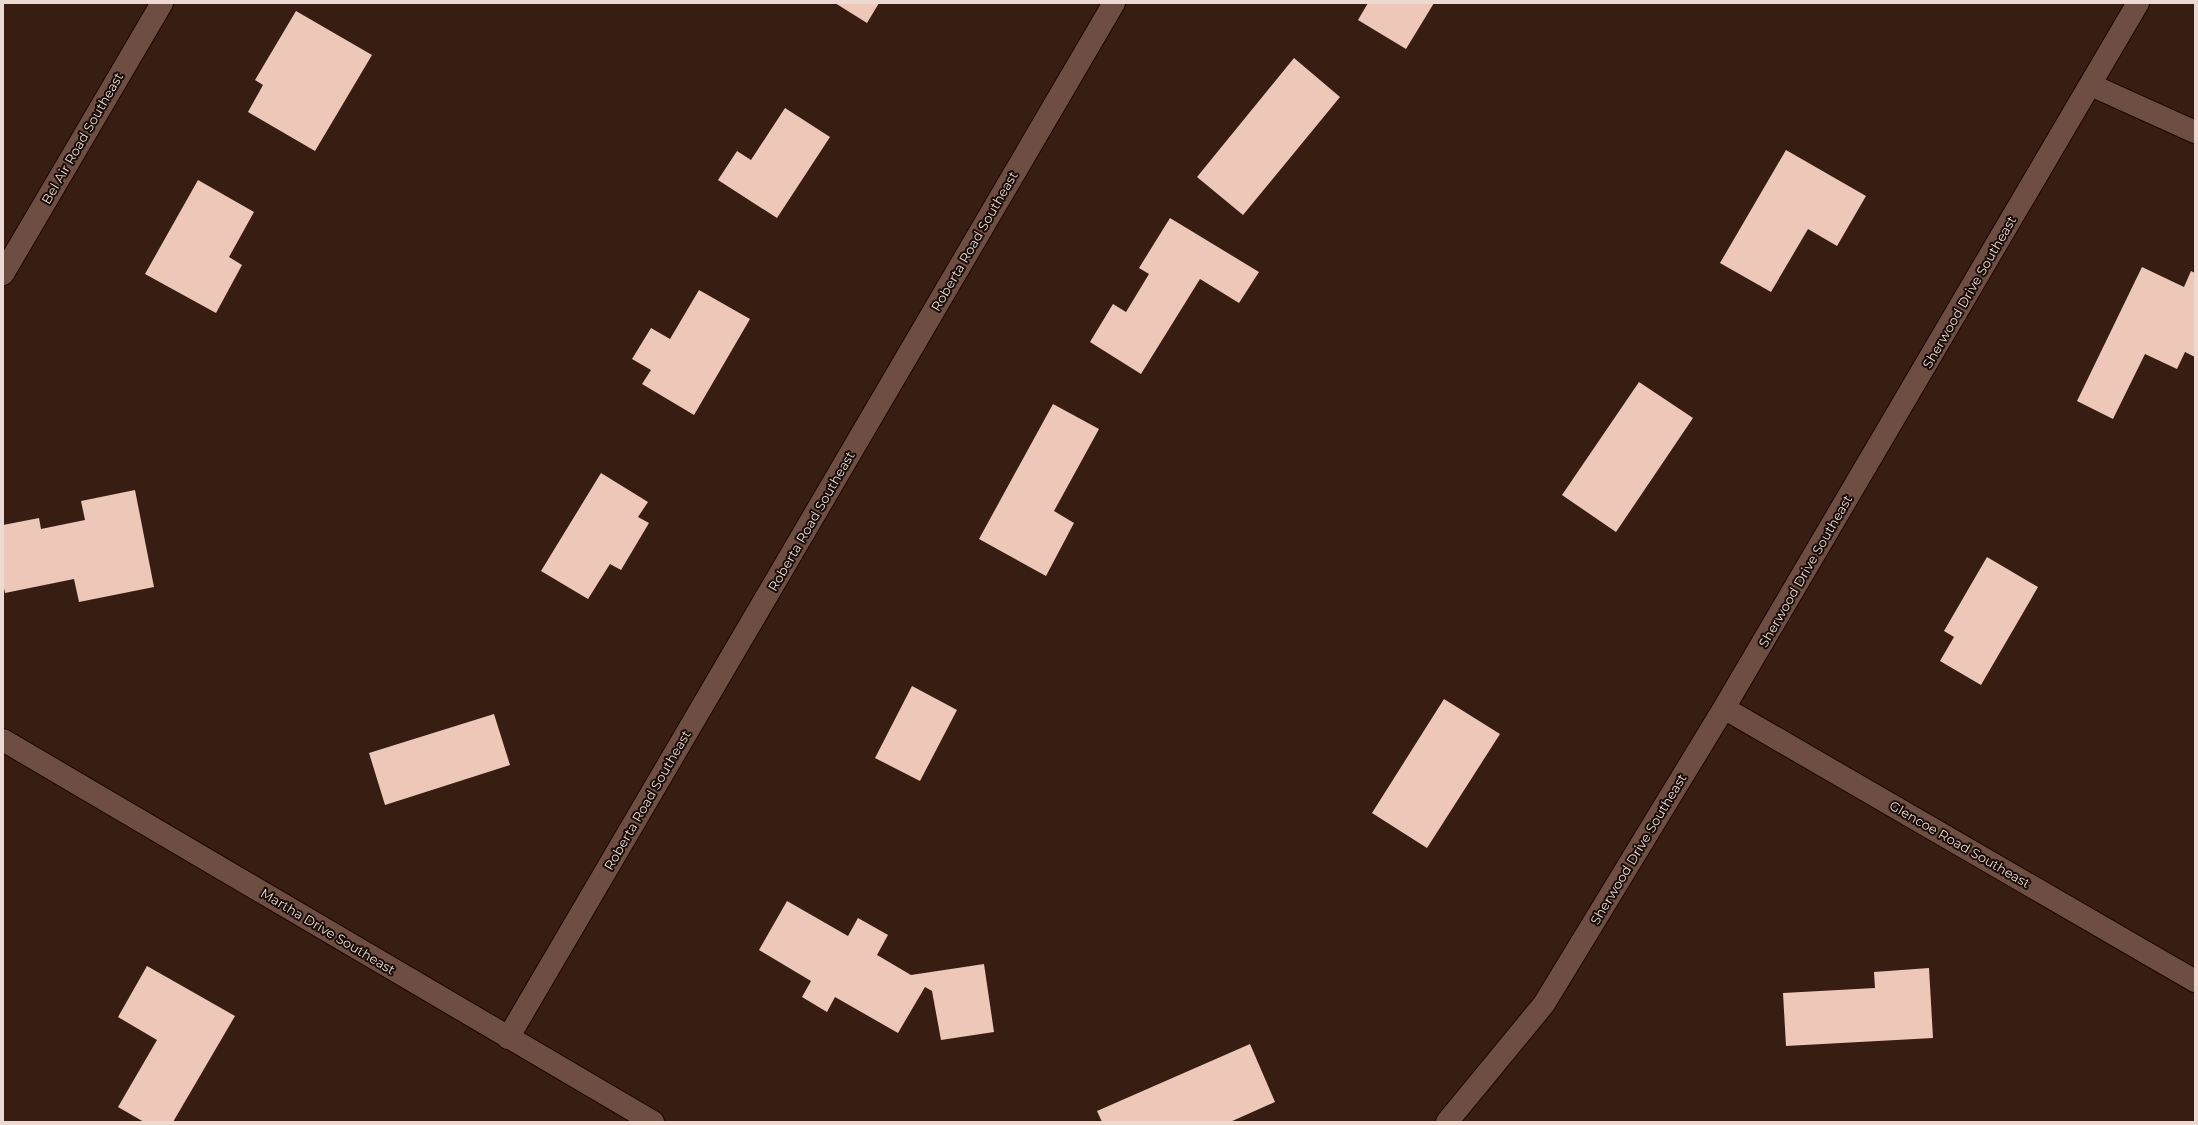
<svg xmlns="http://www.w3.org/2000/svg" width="2198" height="1125" viewBox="0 0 2198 1125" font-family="Montserrat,sans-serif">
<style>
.building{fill:#edc8b9}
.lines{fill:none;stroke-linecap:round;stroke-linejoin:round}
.minor-casing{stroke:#1e0601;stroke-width:24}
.minor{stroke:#6e4e42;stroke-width:22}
.labels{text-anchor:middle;stroke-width:4;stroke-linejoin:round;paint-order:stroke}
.street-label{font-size:13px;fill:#ecd9d1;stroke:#170b06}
</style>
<rect width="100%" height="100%" fill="#381d12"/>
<path class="building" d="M835 3H879L867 23Z
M1368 3H1434L1406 49 1358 20Z
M296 11 372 55 315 151 248 112 263 85 255 80Z
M1294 58 1340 97 1243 215 1197 177Z
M785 108 830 137 777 218 718 180 737 151 751 160Z
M1786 150 1866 196 1837 246 1808 229 1771 292 1720 263Z
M198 180 254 212 229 257 242 265 216 313 145 274Z
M1170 218 1259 272 1239 303 1200 279 1141 374 1090 342 1113 304 1126 312 1149 274 1139 268Z
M2142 267 2184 287 2191 271 2195 273V357L2185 352 2177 369 2145 354 2113 419 2077 401Z
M699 290 750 319 694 415 642 384 651 370 632 359 651 328 670 339Z
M1639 382 1693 418 1616 532 1562 495Z
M1053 404 1099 429 1054 511 1074 523 1046 576 979 539Z
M601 473 648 502 638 517 649 523 621 570 610 564 588 599 541 571Z
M135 490 154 587 79 602 74 579 5 593 3 583V525L39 518 41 529 85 520 81 501Z
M1987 557 2038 587 1981 685 1940 661 1954 637 1944 631Z
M912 686 957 710 920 781 875 758Z
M1444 699 1500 734 1427 848 1372 813Z
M494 714 510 765 385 805 369 753Z
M787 901 848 936 858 918 888 935 877 955 911 975 984 964 994 1032 941 1040 932 991 925 987 898 1033 835 997 827 1012 802 997 811 981 759 950Z
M147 966 235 1016 173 1122H144L118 1107 157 1040 118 1017Z
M1929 968 1933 1038 1786 1046 1783 993 1875 988 1874 972Z
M1250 1044 1275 1102 1230 1122H1102L1097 1111Z"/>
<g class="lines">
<g class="minor-casing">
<path id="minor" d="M2091 85 2195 132
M3 274 162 3
M1724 708 2195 981
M3 740 653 1122
M508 1038 1114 3
M1447 1122 1544 1004 1724 708 2138 3"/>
</g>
<use href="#minor" class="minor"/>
</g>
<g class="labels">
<g class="street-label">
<text transform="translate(82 138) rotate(-60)" y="5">Bel Air Road Southeast</text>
<text transform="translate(974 241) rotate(-60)" y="5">Roberta Road Southeast</text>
<text transform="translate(1969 292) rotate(-60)" y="5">Sherwood Drive Southeast</text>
<text transform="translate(811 521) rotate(-60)" y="5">Roberta Road Southeast</text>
<text transform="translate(1805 571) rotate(-60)" y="5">Sherwood Drive Southeast</text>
<text transform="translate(647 800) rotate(-60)" y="5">Roberta Road Southeast</text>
<text transform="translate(1960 844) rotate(30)" y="5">Glencoe Road Southeast</text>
<text transform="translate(1638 849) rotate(-59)" y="5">Sherwood Drive Southeast</text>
<text transform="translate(328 931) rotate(31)" y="5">Martha Drive Southeast</text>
</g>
</g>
<rect width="2198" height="1125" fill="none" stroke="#ecd9d1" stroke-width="8"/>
</svg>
